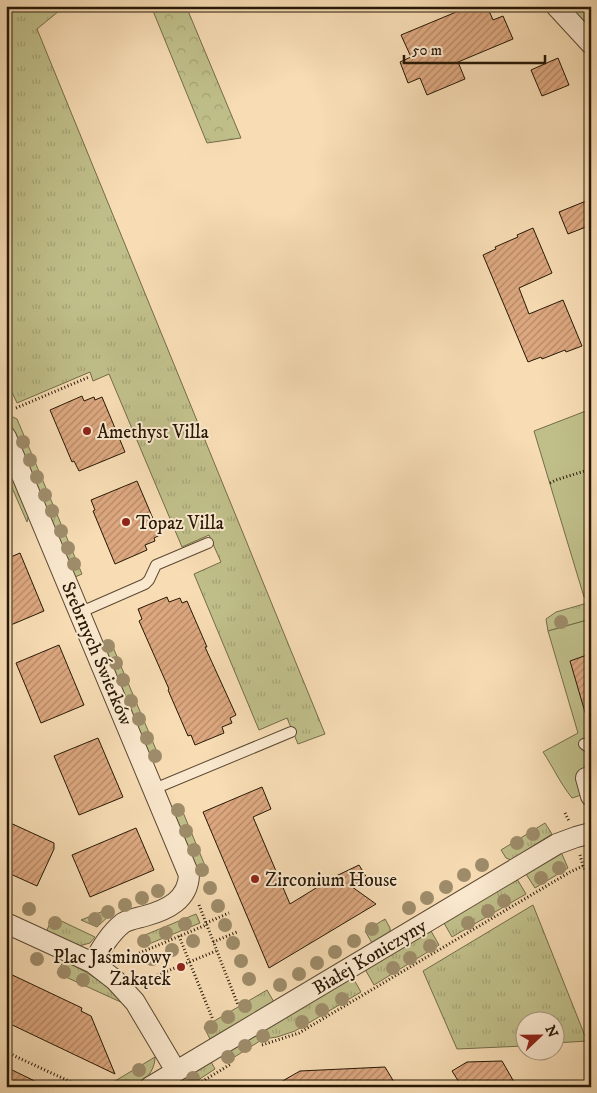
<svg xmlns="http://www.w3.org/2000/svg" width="597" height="1093" viewBox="0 0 597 1093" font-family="'IM FELL DW Pica',serif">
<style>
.grass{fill:url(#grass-tufts);stroke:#746c48}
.forest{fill:url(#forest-crowns);stroke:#746c48}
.garden{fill:#c0bf8a;stroke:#746c48}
.building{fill:url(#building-hatch);stroke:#271806}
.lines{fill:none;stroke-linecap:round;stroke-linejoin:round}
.lane-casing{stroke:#5b4932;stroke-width:12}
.street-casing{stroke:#5b4932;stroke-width:22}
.path{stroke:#271806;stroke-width:3;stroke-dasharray:1 2.5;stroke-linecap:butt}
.lane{stroke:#fae8ce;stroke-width:10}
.street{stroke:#fae8ce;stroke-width:20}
.tree{fill:#9e8c6a}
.poi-dot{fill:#8f2418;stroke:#fae8ce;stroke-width:2}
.labels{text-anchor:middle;stroke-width:4;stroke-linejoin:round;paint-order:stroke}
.poi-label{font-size:19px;fill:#271806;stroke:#fae8ce;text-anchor:start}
.street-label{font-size:19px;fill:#271806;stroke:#fae8ce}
</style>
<defs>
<pattern id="grass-tufts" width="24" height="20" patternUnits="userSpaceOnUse" patternTransform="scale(1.25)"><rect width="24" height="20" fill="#c0bf8a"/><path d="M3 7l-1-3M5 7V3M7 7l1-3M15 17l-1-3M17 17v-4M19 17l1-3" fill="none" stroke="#a5a376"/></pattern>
<pattern id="forest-crowns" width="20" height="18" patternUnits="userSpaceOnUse" patternTransform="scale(1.25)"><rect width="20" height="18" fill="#c0bf8a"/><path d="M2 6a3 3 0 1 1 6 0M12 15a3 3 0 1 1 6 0" fill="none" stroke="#a5a376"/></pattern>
<pattern id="building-hatch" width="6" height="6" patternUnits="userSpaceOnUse" patternTransform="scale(1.25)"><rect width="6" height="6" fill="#dda880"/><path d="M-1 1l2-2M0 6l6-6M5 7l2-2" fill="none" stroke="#b38867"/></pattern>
</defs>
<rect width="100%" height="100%" fill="#f7dcb4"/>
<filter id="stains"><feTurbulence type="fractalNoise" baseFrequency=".004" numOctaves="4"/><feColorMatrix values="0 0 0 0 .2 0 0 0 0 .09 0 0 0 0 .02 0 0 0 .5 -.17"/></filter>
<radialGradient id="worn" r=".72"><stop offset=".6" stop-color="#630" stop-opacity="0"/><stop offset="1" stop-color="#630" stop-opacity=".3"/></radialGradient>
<path class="grass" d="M6 6H65L37 29 325 734 298 744 287 718 259 730 194 574 221 562 209 535 182 547 109 374 93 381 90 372 17 403 6 379Z
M13 417 17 419 82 574 75 577 9 419Z
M6 455 29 514 27 522 6 474Z
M591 602V619L548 631 546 619 556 612Z
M110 640 160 759 152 762 103 643Z
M180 805 208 873 200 876 172 808Z
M545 823 552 834 511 860 506 858 501 850Z
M561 852 568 868 535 888 526 874Z
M513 879H517L526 894 452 937 444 923Z
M533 905 587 1041 555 1043 554 1020H524V1046L457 1049 423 971Z
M111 908 113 912 97 927 81 920Z
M196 914 200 923 144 946 140 937Z
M53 917 95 937 90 943 79 946 46 932Z
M385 919 390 928V932L372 943 365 931Z
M427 930 431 931 439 945 374 985 366 971 367 966Z
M64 960C90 974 104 982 125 1004L57 973Z
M349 977 353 978 361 992 295 1031 277 1037 263 1039 225 1063 220 1054Z
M267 990 274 1002 210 1039 204 1027Z
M155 1057C155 1071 144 1084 130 1087 123 1088 113 1087 105 1087Z
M210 1060 215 1069 189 1086 186 1085 182 1077Z"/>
<path class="forest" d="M151 6H186L241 138 207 143Z"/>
<path class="garden" d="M565 6H591V34Z
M591 409V595L584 597 534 431Z
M591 619V792L572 798C560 783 553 767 543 752L578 733 548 631Z"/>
<path class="building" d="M460 6H487L493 20 503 16 513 39 458 62 465 79 427 95 420 78 408 83 400 62 411 57 401 35 461 10Z
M558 58 569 85 542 96 531 70Z
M591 199V225L568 234 559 212Z
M533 228 552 273 519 288 529 314 563 300 582 346 566 352 565 350 542 359 541 357 528 362 483 255 496 249 495 247 518 237 517 235Z
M82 396 84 401 94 397 95 400 102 397 125 452 79 471 74 461 72 462 50 410Z
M137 481 160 535 154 538 155 541 145 545 147 550 115 564 93 511 95 510 91 500Z
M20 553 44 611 6 627V559Z
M167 597 169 602 180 598 182 603 187 601 207 647H205L236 715 230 718 232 723 222 727 224 733 195 745 191 735 188 736 168 690 169 689 139 621 142 619 138 609Z
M59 645 84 705 41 723 16 663Z
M587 655 591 668V719H587L570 661Z
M98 738 123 797 79 815 54 756Z
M262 787 271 809 253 817 290 904 334 877 359 865 370 883 348 884 376 904 269 968 203 812Z
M6 821 54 843V849L37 886 6 872Z
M136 828 154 870 90 897 72 855Z
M6 972 82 1008 81 1011 91 1016 115 1074 6 1022Z
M502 1061 517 1087H462L452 1071 467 1062Z
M6 1067 47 1087H6Z
M385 1067 397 1087H272L300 1071Z"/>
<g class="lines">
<g class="lane-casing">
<path id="lane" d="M81 612 145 584 149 580 156 565 208 543
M584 744 591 749
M154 789 291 732"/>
</g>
<g class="street-casing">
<path id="street" d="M556 6 591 44
M6 437 189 875C188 900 167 910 145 916 138 918 130 919 123 923 110 933 101 949 93 963
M586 778 591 796
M6 923 93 963 115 980 135 1002 176 1071
M150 1087 557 844 576 837 591 833"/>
</g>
<path class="path" d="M16 408 89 377
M550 483 556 480 591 469
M587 599 591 598
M565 813 569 821
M580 855 583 866 591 880
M199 905 238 1005
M206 923 229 913
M179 936 213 1020
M213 942 237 932
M123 960 206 925
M141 982 216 951
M6 1030 10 1024
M262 1045 299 1033 570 872 583 866
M6 1052 73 1083
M193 1087 231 1064"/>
<use href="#lane" class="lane"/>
<use href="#street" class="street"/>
</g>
<g class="tree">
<circle cx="23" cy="442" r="7"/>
<circle cx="30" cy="460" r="7"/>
<circle cx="37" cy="477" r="7"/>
<circle cx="45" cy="495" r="7"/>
<circle cx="52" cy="511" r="7"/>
<circle cx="61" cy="531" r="7"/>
<circle cx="68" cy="548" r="7"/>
<circle cx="74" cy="564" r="7"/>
<circle cx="561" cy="622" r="7"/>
<circle cx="108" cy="646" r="7"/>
<circle cx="116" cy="663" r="7"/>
<circle cx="123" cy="680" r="7"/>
<circle cx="131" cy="701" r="7"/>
<circle cx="139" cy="719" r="7"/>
<circle cx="147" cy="738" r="7"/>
<circle cx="155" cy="756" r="7"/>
<circle cx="178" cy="810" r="7"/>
<circle cx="186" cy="831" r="7"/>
<circle cx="533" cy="834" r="7"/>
<circle cx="517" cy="843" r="7"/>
<circle cx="194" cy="850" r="7"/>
<circle cx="482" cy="865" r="7"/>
<circle cx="559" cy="868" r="7"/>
<circle cx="202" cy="870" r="7"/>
<circle cx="464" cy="875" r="7"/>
<circle cx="541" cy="878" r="7"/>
<circle cx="446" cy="887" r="7"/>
<circle cx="210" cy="888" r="7"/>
<circle cx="158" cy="891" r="7"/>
<circle cx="142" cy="898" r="7"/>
<circle cx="427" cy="898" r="7"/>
<circle cx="504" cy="901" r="7"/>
<circle cx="125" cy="905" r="7"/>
<circle cx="218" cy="906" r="7"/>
<circle cx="409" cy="908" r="7"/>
<circle cx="29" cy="909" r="7"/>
<circle cx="488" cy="911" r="7"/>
<circle cx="108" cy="912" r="7"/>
<circle cx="95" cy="919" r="7"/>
<circle cx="55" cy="923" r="7"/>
<circle cx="468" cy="923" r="7"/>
<circle cx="185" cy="924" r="7"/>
<circle cx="225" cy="925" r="7"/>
<circle cx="372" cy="929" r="7"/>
<circle cx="166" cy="933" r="7"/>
<circle cx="144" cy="941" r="7"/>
<circle cx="193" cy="941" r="7"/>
<circle cx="354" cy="941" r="7"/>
<circle cx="233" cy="943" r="7"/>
<circle cx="430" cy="946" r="7"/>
<circle cx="172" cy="950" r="7"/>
<circle cx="335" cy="952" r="7"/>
<circle cx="410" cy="958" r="7"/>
<circle cx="37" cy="959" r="7"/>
<circle cx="152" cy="959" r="7"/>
<circle cx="241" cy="961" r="7"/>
<circle cx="317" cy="963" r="7"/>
<circle cx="393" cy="968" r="7"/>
<circle cx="64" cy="972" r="7"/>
<circle cx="299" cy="974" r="7"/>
<circle cx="249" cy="979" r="7"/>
<circle cx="83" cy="980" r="7"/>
<circle cx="280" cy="985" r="7"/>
<circle cx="342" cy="999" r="7"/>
<circle cx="245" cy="1006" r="7"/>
<circle cx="322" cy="1010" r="7"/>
<circle cx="228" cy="1017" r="7"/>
<circle cx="302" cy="1022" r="7"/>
<circle cx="211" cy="1027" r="7"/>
<circle cx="263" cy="1036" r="7"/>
<circle cx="245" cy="1046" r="7"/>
<circle cx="228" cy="1057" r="7"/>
<circle cx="139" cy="1070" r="7"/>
<circle cx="193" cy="1078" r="7"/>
</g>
<g class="poi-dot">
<circle cx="87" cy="431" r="5"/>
<circle cx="126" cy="522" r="5"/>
<circle cx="255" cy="879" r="5"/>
<circle cx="181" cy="967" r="5"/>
</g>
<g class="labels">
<g class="poi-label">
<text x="97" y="438">Amethyst Villa</text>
<text x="136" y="529">Topaz Villa</text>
<text x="265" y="886">Zirconium House</text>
<text x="171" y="963" text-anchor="end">Plac Jaśminowy<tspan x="171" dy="22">Zakątek</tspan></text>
</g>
<g class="street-label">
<text transform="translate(98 653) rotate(67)" y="7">Srebrnych Świerków</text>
<text transform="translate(369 956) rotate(-31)" y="7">Białej Koniczyny</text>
</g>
</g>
<rect width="597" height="1093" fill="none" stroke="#f7dcb4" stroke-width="25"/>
<rect x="8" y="8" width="582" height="1078" fill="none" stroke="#271806" stroke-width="2.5"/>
<rect x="12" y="12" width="572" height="1068" fill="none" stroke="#271806"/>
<g transform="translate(540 1036) rotate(68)"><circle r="24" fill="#fae8ce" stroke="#a6957e"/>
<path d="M0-4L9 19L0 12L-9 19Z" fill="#8f2418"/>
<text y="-8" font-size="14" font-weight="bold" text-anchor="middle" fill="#271806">N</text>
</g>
<path d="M404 55v8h141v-8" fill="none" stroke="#271806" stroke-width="2.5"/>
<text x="412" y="55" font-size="15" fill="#271806" stroke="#fae8ce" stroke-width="4" paint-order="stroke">50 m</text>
<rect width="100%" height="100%" filter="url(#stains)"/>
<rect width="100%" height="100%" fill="url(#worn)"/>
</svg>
